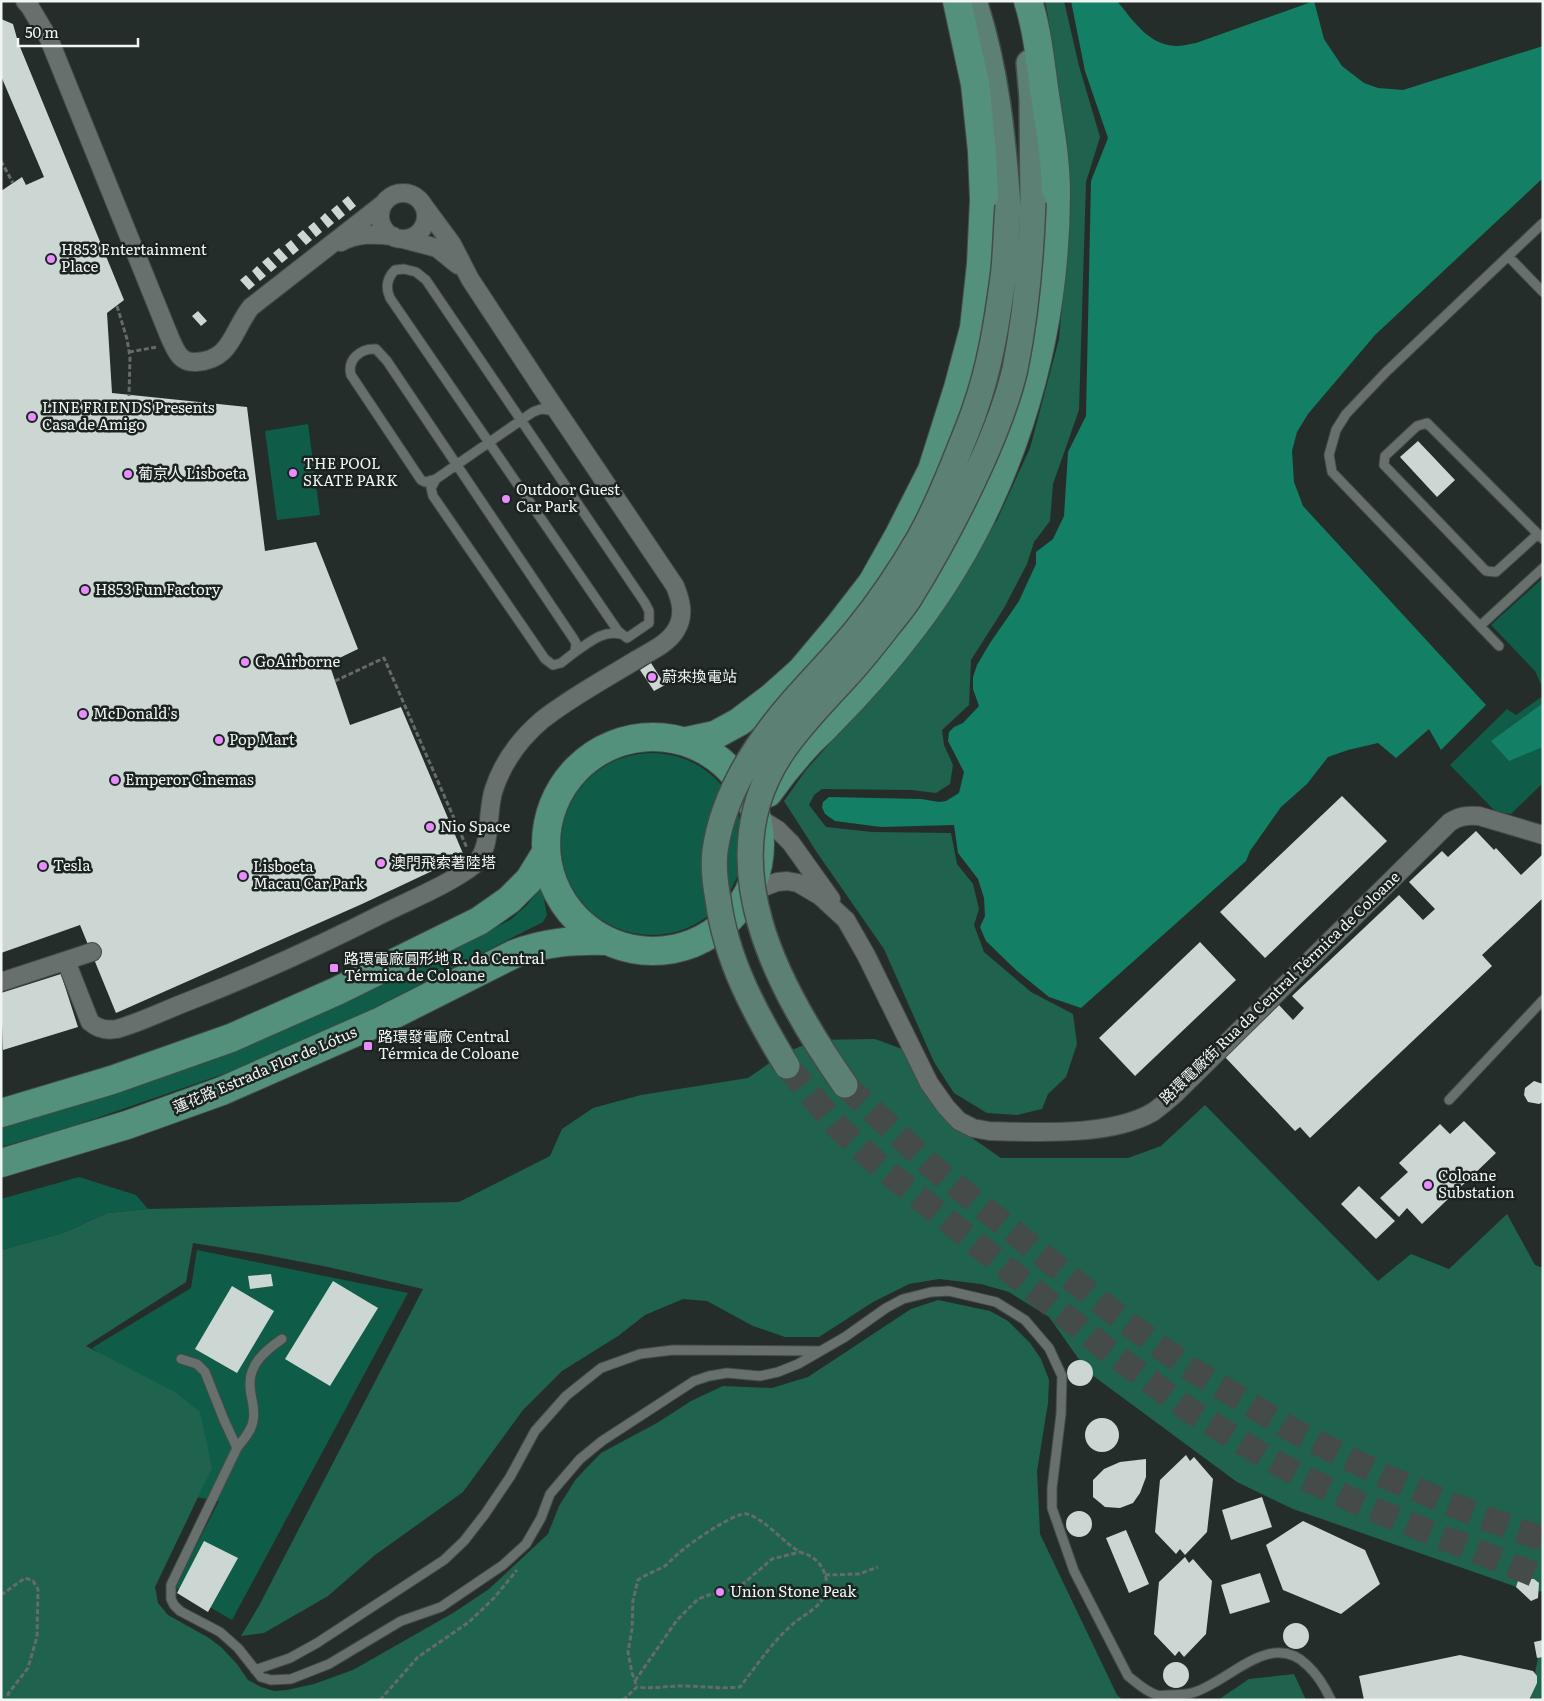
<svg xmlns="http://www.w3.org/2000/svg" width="1544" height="1701" viewBox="0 0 1544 1701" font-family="Literata,'Noto Sans SC',serif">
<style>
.green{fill:#0f5c48}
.forest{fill:#1f634f}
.water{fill:#137f64}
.building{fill:#ccd7d3}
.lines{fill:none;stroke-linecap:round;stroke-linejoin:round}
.secondary-tunnel{stroke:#444b48;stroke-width:25;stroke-dasharray:25 12;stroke-linecap:butt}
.lane-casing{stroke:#444b48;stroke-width:11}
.street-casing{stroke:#444b48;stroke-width:20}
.secondary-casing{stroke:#444b48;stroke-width:28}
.primary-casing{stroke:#444b48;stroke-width:30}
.path{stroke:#646b68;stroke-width:3;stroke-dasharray:5 2.5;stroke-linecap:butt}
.lane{stroke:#67706c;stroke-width:9}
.street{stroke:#67706c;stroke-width:18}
.secondary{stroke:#5d8075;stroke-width:25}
.primary{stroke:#54917d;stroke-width:28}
.secondary-bridge-casing{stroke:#444b48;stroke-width:28;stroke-linecap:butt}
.secondary-bridge{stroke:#5d8075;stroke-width:25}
.poi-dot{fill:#e98dfd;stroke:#1b2320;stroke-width:2}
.labels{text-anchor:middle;stroke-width:5;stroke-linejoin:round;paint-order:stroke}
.poi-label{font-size:15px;fill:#f1f6f4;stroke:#1b2320;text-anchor:start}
.street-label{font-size:15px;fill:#f1f6f4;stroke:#1b2320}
</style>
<rect width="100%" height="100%" fill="#252d2a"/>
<path class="green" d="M308 424 320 515 277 520 265 431Z
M1543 578V689L1535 671 1491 625Z
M1543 696V783L1511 814 1496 812 1450 765 1507 709 1516 715Z
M561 844a91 91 0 1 1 182 0a91 91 0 1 1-182 0Z
M540 889H542L547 915 543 922 355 1018 235 1070 71 1127 1 1147V1127L63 1110 177 1072 298 1023 421 965 510 920 526 906Z
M79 1177 136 1195 148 1209 107 1213 63 1233 1 1250V1199Z
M197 1250 408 1293 232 1620 175 1587 219 1501 168 1492 175 1408 92 1348 191 1288Z"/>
<path class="forest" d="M1045 1H1064L1079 66 1100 137 1086 182 1079 410 1053 484 1050 521 1034 542 1027 564 1004 608 971 660 969 705 942 730 944 745 953 765 950 784 936 793 912 790 822 789 814 795 809 805 826 827 872 832 951 833 957 864 973 884 979 909 974 925 984 952 1031 992 1073 1014 1077 1044 1066 1077 1048 1094 1042 1109 1017 1115 987 1113 954 1093 934 1062 884 949 818 854 784 801 806 770 859 710 952 590 997 520 1030 448 1059 339 1068 240V197L1048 16Z
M875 1039 910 1052 919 1076 946 1120 1001 1158H1128L1161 1146 1205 1105 1378 1281 1411 1254 1449 1269 1507 1214 1535 1265 1543 1268V1592L1517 1587 1293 1509 1237 1482 1088 1372 1049 1317 1009 1292 981 1284 939 1279 909 1284 873 1302 819 1337H785L753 1326 707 1301 683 1299 645 1315 618 1336 562 1371 523 1410 463 1492 375 1555 328 1596 264 1633 241 1636 260 1604 423 1289 328 1267 261 1254 193 1243 186 1282 86 1346 175 1392 200 1412 212 1468 155 1587 158 1603 168 1615 209 1638 221 1647 237 1664 248 1680 261 1687 274 1691 287 1690 314 1684 353 1670 453 1613 489 1589 548 1534 559 1506 576 1479 601 1453 657 1423 691 1401 723 1386 772 1388 808 1377 911 1309 938 1300 990 1311 1008 1321 1030 1343 1041 1359 1049 1380 1048 1403 1037 1471 1040 1534 1117 1695 1123 1700H1V1250L63 1233 107 1213 148 1209 459 1202 550 1156 562 1129 593 1108 641 1095 748 1078 784 1053 817 1040Z
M1543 1631V1700H1530Z
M1294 1674 1306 1700H1218L1249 1679Z"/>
<path class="water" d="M1071 1H1117C1133 20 1148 45 1176 46 1182 46 1189 44 1196 43L1314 1 1324 39 1342 66 1364 83 1378 88 1403 90 1543 46V178L1375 335 1308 414 1297 432 1292 451 1294 482 1303 506 1486 705 1441 750 1429 729 1396 758 1378 743 1348 750 1328 757 1307 784 1281 807 1250 851 1246 861 1081 1008 1049 997 1017 971 986 941 980 927 985 916 984 898 978 879 958 853 954 825 881 827 835 821 825 814 822 807 823 802 829 797 921 799 939 802 946 801 959 793 964 772 948 741 949 732 954 727 963 723 979 706 973 689V677L977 665 990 643 1019 601 1036 564V552L1053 539 1064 516 1068 452 1086 416 1091 181 1108 138 1085 71Z
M1543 703V747L1509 761 1491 741Z"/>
<path class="building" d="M1 19 13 24 18 42 124 300 107 313 112 393 247 407 265 551 316 542 358 649 329 663 350 725 401 707 464 856 362 904 116 1013 80 925 1 953V191L22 177 26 185 44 177 1 76Z
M348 196 356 206 350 211 342 201Z
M337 205 345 215 339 220 331 210Z
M325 213 334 223 328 228 320 218Z
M314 222 322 232 316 237 308 227Z
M303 230 312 240 306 245 297 235Z
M291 240 299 250 293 255 285 245Z
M279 248 288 258 282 263 273 253Z
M268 257 277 267 271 272 262 262Z
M257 266 266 276 260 281 252 271Z
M246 275 255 285 249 290 240 280Z
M198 311 207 321 201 326 192 316Z
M1418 441 1455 480 1437 497 1400 457Z
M651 663 665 685 654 691 640 670Z
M1342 796 1387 841 1265 958 1220 912Z
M1476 831 1494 850 1496 848 1521 875 1543 854V898L1482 955 1492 966 1310 1138 1300 1127 1295 1131 1225 1057 1279 1005 1293 1020 1304 1008 1292 996 1399 895 1423 920 1435 909 1409 882 1442 851 1448 857Z
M1200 942 1236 980 1135 1076 1099 1038Z
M61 974 78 1027 3 1050 1 993Z
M1534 1081 1543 1084V1102L1539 1104 1528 1102 1524 1095 1525 1088Z
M1464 1121 1496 1153 1422 1224 1407 1208 1399 1217 1380 1198 1408 1172 1399 1163 1440 1124 1450 1134Z
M1359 1186 1395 1221 1376 1239 1341 1204Z
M271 1274 273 1286 250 1289 248 1276Z
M333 1281 378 1308 330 1386 285 1359Z
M232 1286 274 1311 237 1373 195 1349Z
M1067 1373a13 13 0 1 1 26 0a13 13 0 1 1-26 0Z
M1085 1435a17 17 0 1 1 34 0a17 17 0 1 1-34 0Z
M1186 1455 1190 1461 1194 1457 1213 1479 1207 1532 1185 1555 1180 1549 1176 1554 1155 1532 1160 1480Z
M1146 1459V1477L1140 1493 1133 1503 1120 1508 1105 1507 1093 1497V1480L1104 1469 1120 1462Z
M1262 1497 1272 1527 1231 1540 1222 1510Z
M1066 1524a13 13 0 1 1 26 0a13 13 0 1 1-26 0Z
M1303 1521 1365 1550 1380 1584 1341 1614 1283 1590 1266 1545Z
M1126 1530 1149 1584 1129 1593 1106 1538Z
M204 1541 238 1558 208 1612 177 1593Z
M1185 1557 1189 1563 1193 1559 1212 1581 1206 1634 1184 1657 1179 1651 1175 1656 1154 1634 1159 1582Z
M1260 1573 1270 1602 1230 1614 1221 1585Z
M1519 1578 1534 1579 1539 1583 1538 1598 1531 1601 1516 1587Z
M1283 1636a13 13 0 1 1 26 0a13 13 0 1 1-26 0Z
M1543 1640V1657L1537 1658 1534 1642Z
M1460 1655 1533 1671 1537 1676V1683L1529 1700H1364L1359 1676Z
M1163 1675a13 13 0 1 1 26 0a13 13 0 1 1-26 0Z"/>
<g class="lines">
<path class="secondary-tunnel" d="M787 1066 837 1126 879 1165 1105 1348 1189 1410 1264 1456 1303 1477 1365 1506 1543 1578
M845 1085 929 1164 1118 1316 1186 1366 1294 1431 1382 1475 1480 1516 1543 1539"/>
<g class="lane-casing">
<path id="lane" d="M1508 256 1543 292
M404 269 416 272 426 280 645 603 649 611V623L627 638 618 631 390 298C385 287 387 278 395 270Z
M436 479 431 488 433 496 545 659 553 665 561 663 575 652 576 643 573 638 387 361 376 349C360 348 347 360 351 375L421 480 425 482 436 479 533 412 541 409 557 411
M1538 534 1496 572 1486 571 1384 465 1385 456 1417 426 1427 423 1543 539
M1480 626 1543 568
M1499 646 1332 472 1329 455 1336 430 1346 414 1386 372 1543 223
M575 652C589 643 602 630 620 634
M1449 1100 1543 1000
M181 1359 197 1364 205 1372 224 1420 237 1448 171 1585V1599L174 1605 180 1611 220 1632 238 1648 261 1677 271 1680 291 1679 329 1664 401 1621 441 1607 503 1565 526 1544 541 1518 550 1494 580 1459 602 1441 694 1381 709 1376 727 1373 760 1376 778 1372 798 1364 845 1337 886 1308 903 1299 931 1292 949 1291 996 1302 1025 1320 1049 1348 1062 1376 1061 1414 1052 1488V1508L1074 1571 1128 1676C1137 1683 1146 1692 1157 1695 1160 1696 1165 1695 1168 1695 1177 1695 1187 1695 1195 1692 1231 1680 1271 1630 1307 1665 1318 1675 1325 1687 1331 1700
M237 1448C243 1440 252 1430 253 1421 256 1407 250 1398 250 1385 249 1364 266 1350 282 1339
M255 1670 290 1658 317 1643 444 1560 464 1541 485 1514 510 1477 535 1431 566 1396 601 1368 640 1354 673 1350 820 1351"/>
</g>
<g class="street-casing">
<path id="street" d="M25 1 30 7 49 39 170 338C176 351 180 363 196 362 232 360 232 331 251 307L383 204
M380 216a23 23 0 1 1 46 0a23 23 0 1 1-46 0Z
M403 239 437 248 458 265
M341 242C357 233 375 234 393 236
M757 817 778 830 791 843 831 899
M747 897 761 888 777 882 787 881 798 883 820 896 846 920 866 955 929 1083 946 1107 959 1121 973 1128 989 1131C1037 1132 1110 1137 1153 1112 1160 1107 1167 1101 1174 1095L1450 822C1460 816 1467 815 1479 816L1543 835
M66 961 90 1022C98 1029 106 1031 117 1029 142 1022 165 1010 189 1001 255 975 319 946 382 914 410 900 450 884 474 865 493 849 486 811 494 789 503 762 521 738 542 720 571 697 605 679 636 660 649 652 668 644 676 630 685 615 681 601 675 586L541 387 470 279 452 244 421 202
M1 982 92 952"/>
</g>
<g class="secondary-casing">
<path id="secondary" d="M974 1C996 67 1003 137 1008 206
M1029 63 1032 98 1033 202"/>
</g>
<g class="primary-casing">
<path id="primary" d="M546 844a107 107 0 1 1 214 0a107 107 0 1 1-214 0Z
M687 741 715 735 739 722 772 697 801 671 838 627 872 583 899 535 932 470 958 388 974 328 981 264 984 200 982 151 975 84 957 1
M768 793C780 776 793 760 807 745 814 737 822 731 829 723 859 693 888 660 913 627 1007 504 1056 347 1056 193 1056 158 1049 123 1044 88 1040 59 1037 29 1028 1
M1 1113 112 1080 231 1038 337 991 479 921 509 900 529 880 545 854
M1 1163 127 1125 222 1091 381 1021 514 954C545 942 574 940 607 941"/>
</g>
<path class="path" d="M1 161 13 183
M117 306 127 339 130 357 129 396
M129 352 157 347
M335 681 384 658 467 848
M825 1575 859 1574 878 1567
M1 1595 25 1578 33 1581 38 1589 37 1637 28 1668 8 1694 9 1700
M635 1681 677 1620 698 1599 709 1595 737 1589 772 1559 800 1552
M380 1700 418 1657 469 1622 494 1598 517 1570
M623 1700 637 1687C652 1689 666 1686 681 1686 701 1686 720 1689 740 1687 757 1665 773 1641 794 1623 806 1613 822 1607 826 1591 829 1578 822 1562 810 1556 807 1554 803 1553 800 1552 781 1541 768 1521 747 1514 736 1511 689 1544 679 1553 674 1557 670 1562 665 1566 656 1571 646 1574 638 1580L633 1600 632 1629 628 1652 632 1673 637 1687"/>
<use href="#lane" class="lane"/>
<use href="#street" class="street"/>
<use href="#secondary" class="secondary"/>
<use href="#primary" class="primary"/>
<g class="secondary-bridge-casing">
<path id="secondary-bridge" d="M787 1066C755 1013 726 960 718 899 715 883 713 867 715 851 723 794 757 742 794 700 815 676 838 653 858 628 881 600 902 568 920 537 933 513 944 488 954 463 961 445 969 427 975 409 990 367 997 322 1003 278 1006 254 1006 230 1008 206
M845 1085C778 989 706 860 784 749 802 723 824 701 845 678 861 661 875 643 889 625 896 616 904 607 910 597 936 555 959 512 980 466 994 435 1007 403 1015 369 1026 314 1031 258 1033 202"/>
</g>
<use href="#secondary-bridge" class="secondary-bridge"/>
</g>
<g class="poi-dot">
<circle cx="51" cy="259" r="5"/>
<circle cx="32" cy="417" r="5"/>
<circle cx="293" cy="473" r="5"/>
<circle cx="128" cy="474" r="5"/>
<circle cx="506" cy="499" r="5"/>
<circle cx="85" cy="590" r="5"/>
<circle cx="245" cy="662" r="5"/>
<circle cx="652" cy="677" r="5"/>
<circle cx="83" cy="714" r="5"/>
<circle cx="219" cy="740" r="5"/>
<circle cx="115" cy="780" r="5"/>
<circle cx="430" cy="827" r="5"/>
<circle cx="381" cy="863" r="5"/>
<circle cx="43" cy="866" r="5"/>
<circle cx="243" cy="876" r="5"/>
<rect x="329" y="963" width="10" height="10" rx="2.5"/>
<rect x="363" y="1041" width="10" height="10" rx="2.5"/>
<circle cx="1428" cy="1185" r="5"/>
<circle cx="720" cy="1592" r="5"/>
</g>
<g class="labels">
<g class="poi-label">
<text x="61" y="255">H853 Entertainment<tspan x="61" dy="17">Place</tspan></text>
<text x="42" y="413">LINE FRIENDS Presents<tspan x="42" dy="17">Casa de Amigo</tspan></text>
<text x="303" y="469">THE POOL<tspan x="303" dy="17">SKATE PARK</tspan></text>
<text x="138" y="479">葡京人 Lisboeta</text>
<text x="516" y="495">Outdoor Guest<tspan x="516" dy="17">Car Park</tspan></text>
<text x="95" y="595">H853 Fun Factory</text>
<text x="255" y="667">GoAirborne</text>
<text x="662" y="682">蔚來換電站</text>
<text x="93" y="719">McDonald's</text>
<text x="229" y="745">Pop Mart</text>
<text x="125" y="785">Emperor Cinemas</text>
<text x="440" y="832">Nio Space</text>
<text x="391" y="868">澳門飛索著陸塔</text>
<text x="53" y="871">Tesla</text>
<text x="253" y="872">Lisboeta<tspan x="253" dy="17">Macau Car Park</tspan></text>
<text x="344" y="964">路環電廠圓形地 R. da Central<tspan x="344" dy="17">Térmica de Coloane</tspan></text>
<text x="378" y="1042">路環發電廠 Central<tspan x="378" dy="17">Térmica de Coloane</tspan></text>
<text x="1438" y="1181">Coloane<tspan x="1438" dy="17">Substation</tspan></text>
<text x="730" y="1597">Union Stone Peak</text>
</g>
<g class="street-label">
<text transform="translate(1280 988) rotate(-44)" y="5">路環電廠街 Rua da Central Térmica de Coloane</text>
<text transform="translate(265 1070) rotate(-23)" y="5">蓮花路 Estrada Flor de Lótus</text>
</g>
</g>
<rect width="1544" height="1701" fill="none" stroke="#f1f6f4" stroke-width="5"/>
<path d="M18 38v8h120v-8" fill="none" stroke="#f1f6f4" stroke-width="2.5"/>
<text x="25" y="38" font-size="15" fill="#f1f6f4" stroke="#1b2320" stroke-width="4" paint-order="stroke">50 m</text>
</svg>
